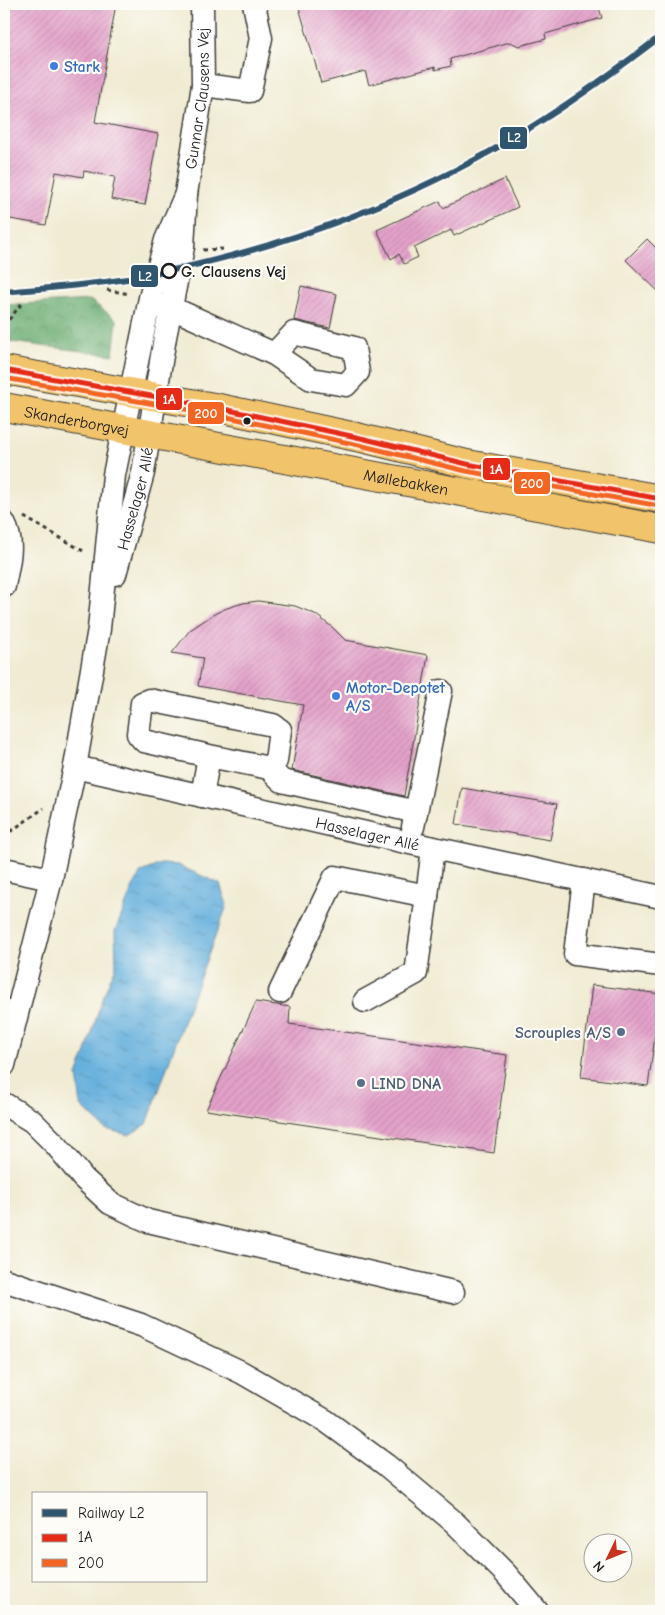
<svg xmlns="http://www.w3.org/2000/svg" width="665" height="1615" viewBox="0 0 665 1615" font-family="'Comic Neue',sans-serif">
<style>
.forest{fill:url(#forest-crowns);stroke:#426446}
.water{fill:url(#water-ripples);stroke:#40667c}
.building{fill:url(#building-hatch)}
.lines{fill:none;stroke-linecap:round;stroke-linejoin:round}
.minor-casing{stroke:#3c3b37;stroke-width:25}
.major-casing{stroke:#3c3b37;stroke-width:30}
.path{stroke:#3c3b37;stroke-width:3;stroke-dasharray:4 4;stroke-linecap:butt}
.minor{stroke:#fff;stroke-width:22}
.major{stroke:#f1c36a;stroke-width:28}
.bus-1-casing{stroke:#fdfcf7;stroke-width:9}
.bus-2-casing{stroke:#fdfcf7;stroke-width:9}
.bus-1{stroke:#e52b18;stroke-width:5}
.bus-2{stroke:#f26522;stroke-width:5}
.rail-1-casing{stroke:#fdfcf7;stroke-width:10}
.rail-1{stroke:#30556e;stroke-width:6}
.shop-dot{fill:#3f7fe0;stroke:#fdfcf7;stroke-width:2}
.stop-dot{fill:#fdfcf7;stroke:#1c1c1c;stroke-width:2.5}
.bus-dot{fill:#1c1c1c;stroke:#fdfcf7;stroke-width:2}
.service-dot{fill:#5c6f8a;stroke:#fdfcf7;stroke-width:2}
.labels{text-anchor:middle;stroke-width:4.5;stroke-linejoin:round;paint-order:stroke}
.shop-label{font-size:16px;font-weight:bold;fill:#366cbe;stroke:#fdfcf7;text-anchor:start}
.street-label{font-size:16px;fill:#1c1c1c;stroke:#fdfcf7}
.stop-label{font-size:16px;font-weight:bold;fill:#1c1c1c;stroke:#fdfcf7;text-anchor:start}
.service-label{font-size:16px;font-weight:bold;fill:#4e5e75;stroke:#fdfcf7;text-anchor:end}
.line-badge{stroke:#fdfcf7;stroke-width:2}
.badge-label{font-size:14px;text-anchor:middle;font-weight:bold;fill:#fff}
</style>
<defs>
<pattern id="forest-crowns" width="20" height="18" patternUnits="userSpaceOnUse" patternTransform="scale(1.25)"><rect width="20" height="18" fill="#67ab6f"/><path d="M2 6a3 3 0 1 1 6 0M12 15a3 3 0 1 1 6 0" fill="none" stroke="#548a5a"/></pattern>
<pattern id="water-ripples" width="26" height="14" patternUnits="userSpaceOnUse" patternTransform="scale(1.25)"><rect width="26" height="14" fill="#63afdc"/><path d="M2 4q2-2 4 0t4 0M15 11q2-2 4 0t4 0" fill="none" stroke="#518eb2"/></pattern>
<pattern id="building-hatch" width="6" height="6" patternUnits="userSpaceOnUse" patternTransform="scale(1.25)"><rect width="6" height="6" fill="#e4a2ca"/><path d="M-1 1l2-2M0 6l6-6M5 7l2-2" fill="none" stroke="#c38bad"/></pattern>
</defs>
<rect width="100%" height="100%" fill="#fdfcf7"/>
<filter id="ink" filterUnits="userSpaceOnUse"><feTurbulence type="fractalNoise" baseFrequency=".02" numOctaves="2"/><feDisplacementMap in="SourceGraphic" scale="10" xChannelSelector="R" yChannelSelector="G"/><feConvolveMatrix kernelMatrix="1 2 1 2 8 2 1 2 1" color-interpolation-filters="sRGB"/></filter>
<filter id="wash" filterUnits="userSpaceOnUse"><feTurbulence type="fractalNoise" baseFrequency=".0096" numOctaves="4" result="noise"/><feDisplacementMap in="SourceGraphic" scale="20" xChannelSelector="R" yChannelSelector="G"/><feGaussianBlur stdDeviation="1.12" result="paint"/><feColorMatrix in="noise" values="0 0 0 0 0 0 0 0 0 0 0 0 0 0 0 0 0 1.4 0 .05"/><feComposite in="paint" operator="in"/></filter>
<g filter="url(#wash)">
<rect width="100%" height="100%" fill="#f0ebd2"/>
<path class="forest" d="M90 300 117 320 113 355 11 342 4 339V305Z"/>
<path class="water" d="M161 864 178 865 220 884 227 905 182 1025 147 1124 129 1135 105 1129 81 1106 77 1075 86 1052 102 999 116 966 115 931 133 887 141 872Z"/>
<g id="blocks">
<path class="building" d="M4 4H116L95 122 158 134 145 205 111 199 115 177 84 171 83 177 56 172 46 225 4 218Z
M298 4H598L602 18 545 34 546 39 519 46 510 42 450 59 451 66 435 70V67L369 85 365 71 321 83Z
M505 179 518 207 454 236 451 230 414 248 418 257 404 264 399 254 391 259 377 230 440 201 443 208Z
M647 239 661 253V294L626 260Z
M301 286 337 294 330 328 294 320Z
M258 601 295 606 315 614 332 627 345 640 428 655 404 796 292 770 303 705 198 686 203 658 172 653 190 630 214 614 227 608 243 603Z
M462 788 557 804 550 840 456 824Z
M592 985 661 994 648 1086 581 1077Z
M256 1002 290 1007 289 1024 507 1055 494 1153 206 1110Z"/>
</g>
</g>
<g filter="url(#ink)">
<use href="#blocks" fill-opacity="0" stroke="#3c3b37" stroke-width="1"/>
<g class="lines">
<g class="minor-casing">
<g id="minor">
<path d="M203 85 250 91 261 38 254 4"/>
<path d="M156 306 183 313 274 354 311 379 346 385 358 372 354 348 294 333 274 354"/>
<path d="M4 523C15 544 8 563 4 586"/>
<path id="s1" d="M115 574 143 473 165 337 183 247 186 194 203 85 202 4"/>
<path id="s2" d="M75 767 410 843 661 897"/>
<path d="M269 768 282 781 416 812"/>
<path d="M202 796 209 756 144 741 138 734 142 703 149 700 273 725 280 730 276 761 269 768 209 756"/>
<path d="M413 827 441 691"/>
<path d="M4 869 51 879"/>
<path d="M584 880 575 954 661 965"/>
<path d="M280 992 335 877 427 896 433 848"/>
<path d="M365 1001 416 973 427 896"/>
<path d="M4 1065 51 879 75 767 99 629 114 475 150 298 166 240 186 194"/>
<path d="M4 1104 32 1121 57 1146 83 1178 110 1203 148 1221 453 1292"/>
<path d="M4 1280 141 1325 241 1372 326 1421 386 1465 453 1521 506 1574 537 1611"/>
</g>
</g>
<g class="major-casing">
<g id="major">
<path d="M4 370 214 407 361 438 467 464 661 499"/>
<path id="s3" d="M4 407 661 529"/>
</g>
</g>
<path class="path" d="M203 250 224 249
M107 290 130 294
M4 326 22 303
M24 517 85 552
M4 836 44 808"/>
<use href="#minor" class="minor"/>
<use href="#major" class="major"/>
<g class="bus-1-casing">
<path id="bus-1" d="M4 370 214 407 361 438 467 464 661 499"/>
</g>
<g class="bus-2-casing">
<path id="bus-2" d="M4 378 213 414 359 445 466 471 660 506"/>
</g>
<use href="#bus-1" class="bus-1"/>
<use href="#bus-2" class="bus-2"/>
<g class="rail-1-casing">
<path id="rail-1" d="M4 292C49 288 94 285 139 277 281 250 422 198 544 119 585 93 623 65 661 36"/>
</g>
<use href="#rail-1" class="rail-1"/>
</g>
</g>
<g class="shop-dot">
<circle cx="54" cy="66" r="5"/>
<circle cx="336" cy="696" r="5"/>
</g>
<circle class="stop-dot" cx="169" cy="271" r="7"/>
<circle class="bus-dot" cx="247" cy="421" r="4.5"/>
<g class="service-dot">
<circle cx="621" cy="1032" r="5"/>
<circle cx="361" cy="1083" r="5"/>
</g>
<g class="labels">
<g class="shop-label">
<text x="64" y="72">Stark</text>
<text x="346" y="693">Motor-Depotet<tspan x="346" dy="18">A/S</tspan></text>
</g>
<g class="street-label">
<text dy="6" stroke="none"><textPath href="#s1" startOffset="484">Gunnar Clausens Vej</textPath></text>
<text dy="6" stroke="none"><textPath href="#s3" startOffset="74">Skanderborgvej</textPath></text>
<text dy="6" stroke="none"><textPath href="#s3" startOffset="409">Møllebakken</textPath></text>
<text dy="6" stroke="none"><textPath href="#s1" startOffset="78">Hasselager Allé</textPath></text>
<text dy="6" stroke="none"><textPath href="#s2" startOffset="300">Hasselager Allé</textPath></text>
</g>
<g class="stop-label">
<text x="181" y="277">G. Clausens Vej</text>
</g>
<g class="service-label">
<text x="611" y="1038">Scrouples A/S</text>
<text x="371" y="1089" text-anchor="start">LIND DNA</text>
</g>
</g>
<g class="line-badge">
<rect x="499" y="126" width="29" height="24" rx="5" fill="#30556e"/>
<rect x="130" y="264" width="29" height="24" rx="5" fill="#30556e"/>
<rect x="155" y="387" width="28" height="24" rx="5" fill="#e52b18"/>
<rect x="187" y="401" width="38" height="24" rx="5" fill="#f26522"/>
<rect x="482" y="457" width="29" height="24" rx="5" fill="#e52b18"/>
<rect x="513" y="471" width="38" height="24" rx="5" fill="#f26522"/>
</g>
<g class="badge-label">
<text x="514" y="142">L2</text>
<text x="145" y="281">L2</text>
<text x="169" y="404">1A</text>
<text x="206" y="418">200</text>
<text x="496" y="474">1A</text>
<text x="532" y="488">200</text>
</g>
<rect width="665" height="1615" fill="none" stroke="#fdfcf7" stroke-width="20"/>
<rect x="32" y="1492" width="175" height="90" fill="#fdfcf7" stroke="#a3a29f"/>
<rect x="42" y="1509" width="25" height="8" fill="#30556e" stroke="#a3a29f"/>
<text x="78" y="1518" font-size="15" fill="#1c1c1c">Railway L2</text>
<rect x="42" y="1534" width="25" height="8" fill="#e52b18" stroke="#a3a29f"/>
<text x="78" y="1542" font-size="15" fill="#1c1c1c">1A</text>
<rect x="42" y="1559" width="25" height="8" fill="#f26522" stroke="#a3a29f"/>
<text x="78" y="1568" font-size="15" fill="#1c1c1c">200</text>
<g transform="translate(608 1558) rotate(227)"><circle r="24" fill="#fdfcf7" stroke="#a3a29f"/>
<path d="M0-4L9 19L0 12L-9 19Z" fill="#c8321e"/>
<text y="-8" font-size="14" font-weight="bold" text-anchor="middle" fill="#1c1c1c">N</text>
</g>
</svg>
